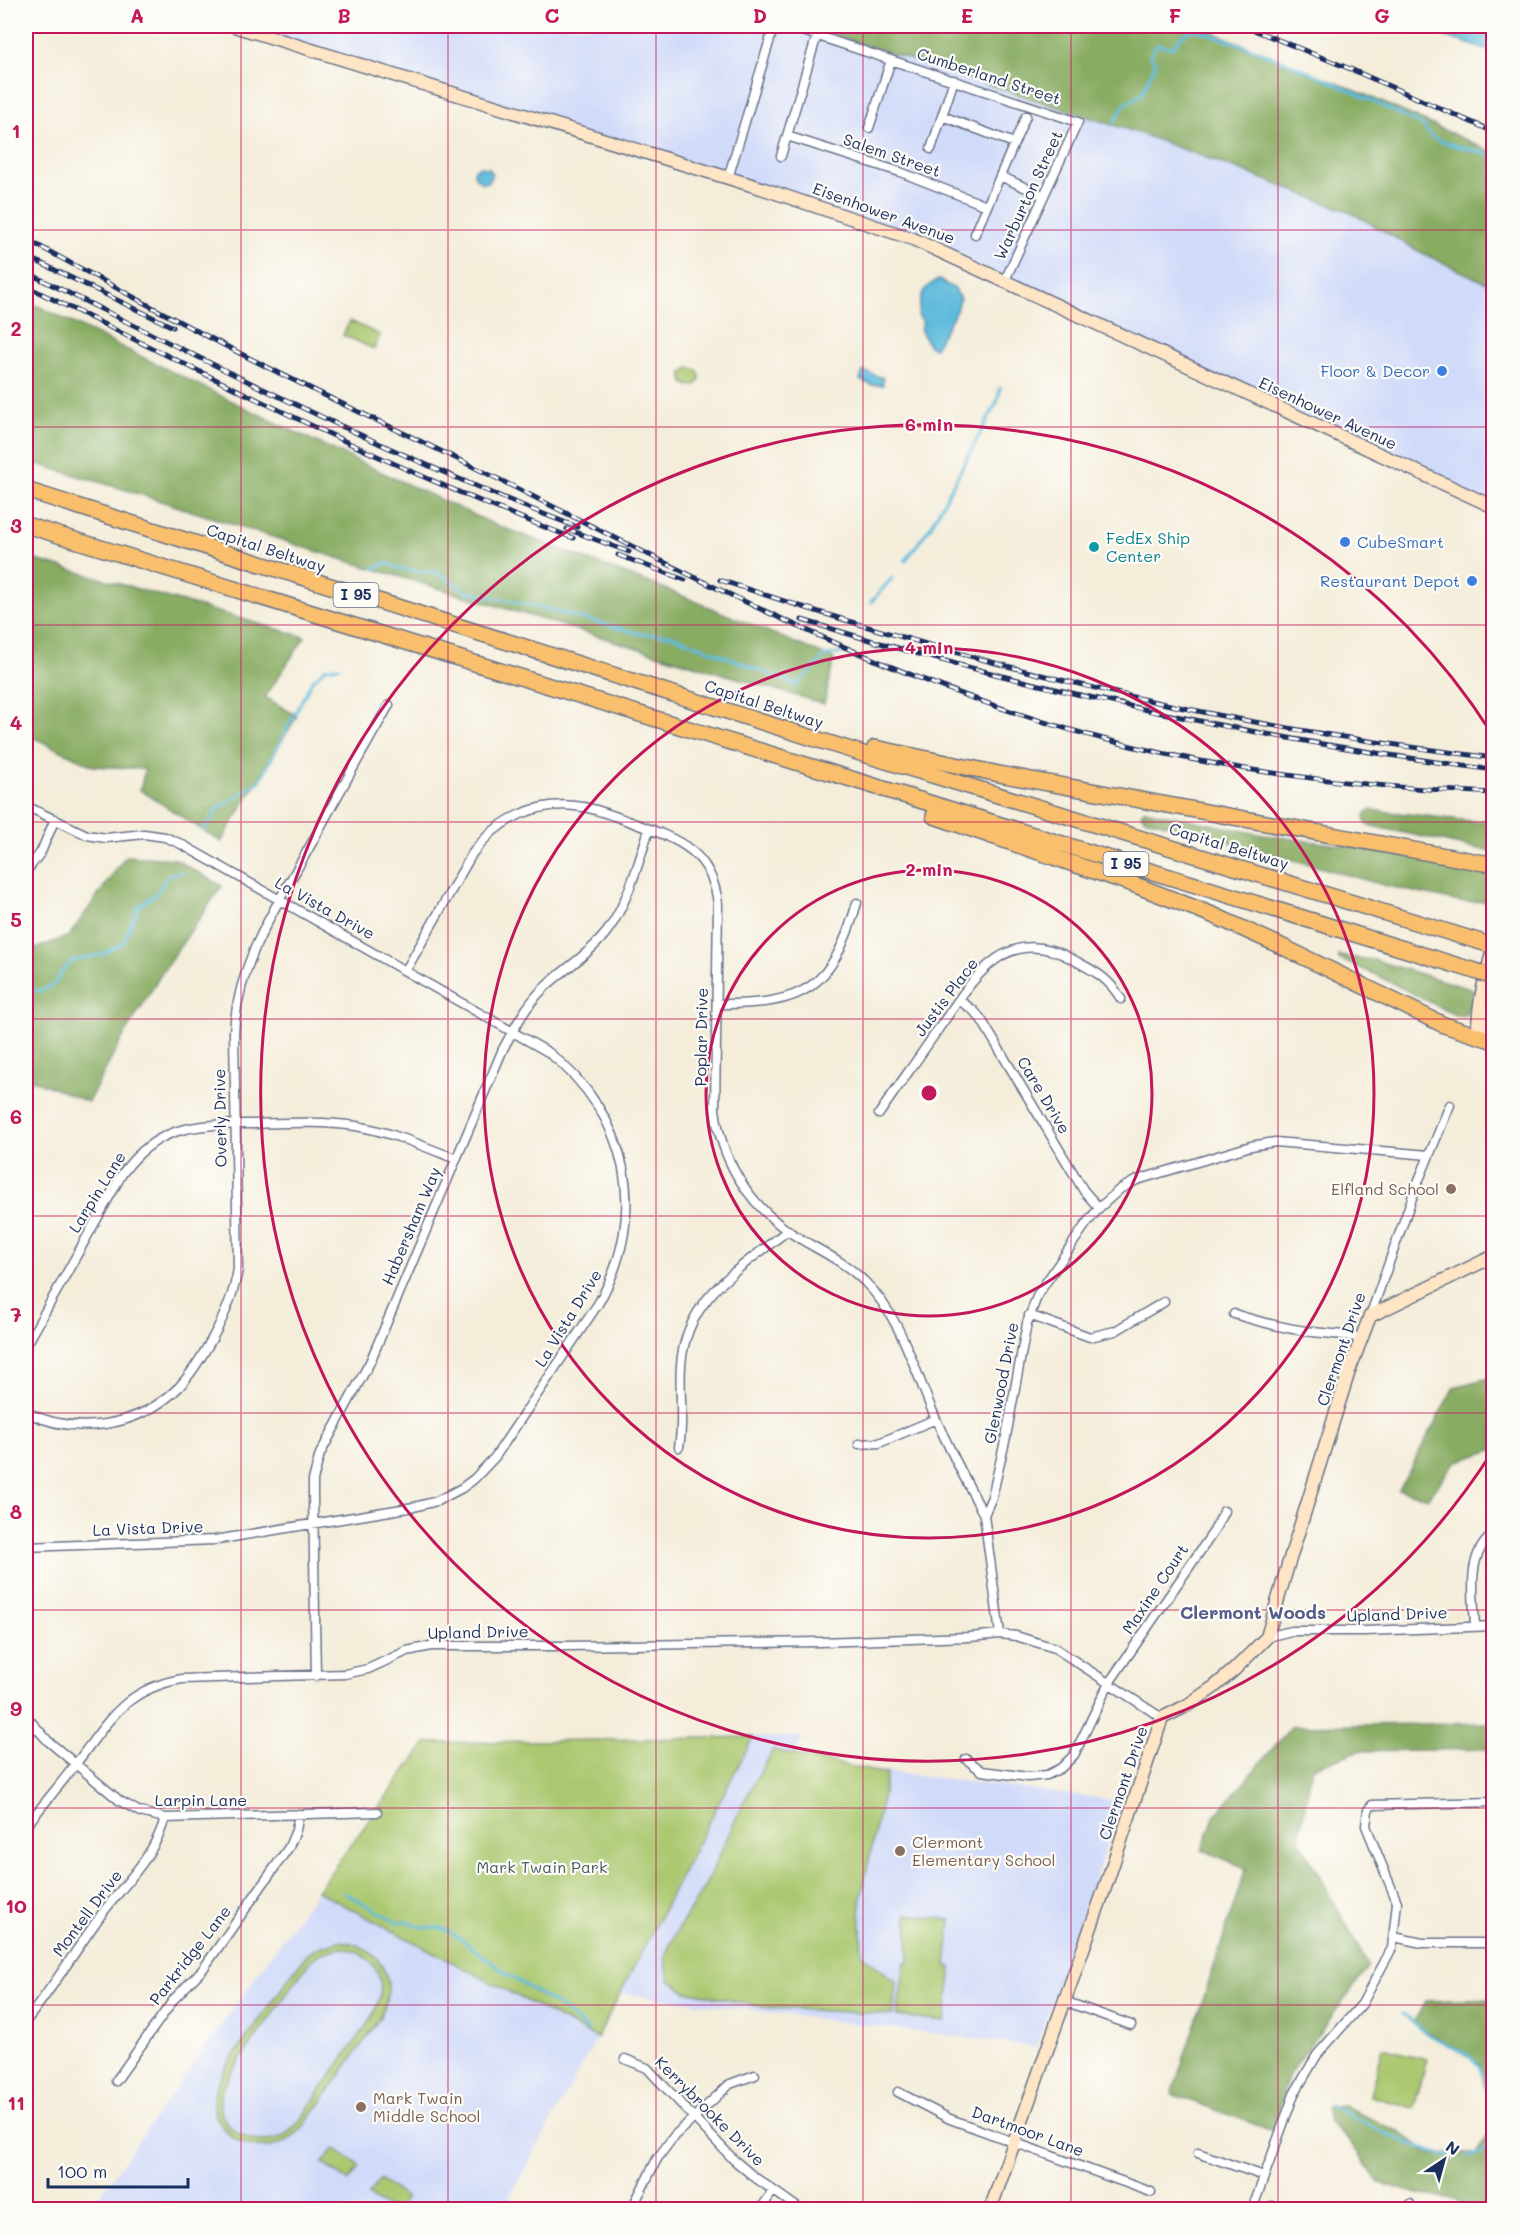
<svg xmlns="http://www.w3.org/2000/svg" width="1519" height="2235" viewBox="0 0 1519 2235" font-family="Mali,sans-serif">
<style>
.built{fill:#d0daf9}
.green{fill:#abc86f;stroke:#637c66;stroke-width:1.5;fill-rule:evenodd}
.forest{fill:#88ac62;stroke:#526e60;stroke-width:1.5}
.water{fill:#5ebbdc;stroke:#3c759d;stroke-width:1.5}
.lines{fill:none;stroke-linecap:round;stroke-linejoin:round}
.stream{stroke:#5ebbdc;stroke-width:3}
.street-casing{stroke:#677289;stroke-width:11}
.secondary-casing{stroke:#677289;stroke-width:15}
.highway-casing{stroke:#677289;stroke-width:18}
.street{stroke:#fff;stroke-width:8}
.secondary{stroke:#fde5c5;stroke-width:12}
.highway{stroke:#f9bf6d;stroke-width:15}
.rail-casing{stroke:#1b2f5e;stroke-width:5}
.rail{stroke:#fdfcf7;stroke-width:3;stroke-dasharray:9;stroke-linecap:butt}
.highway-bridge-casing{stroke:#677289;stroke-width:18;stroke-linecap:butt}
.highway-bridge{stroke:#f9bf6d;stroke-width:15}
.grid{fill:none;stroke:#c2185b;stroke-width:1.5;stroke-opacity:0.55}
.ring{fill:none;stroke:#c2185b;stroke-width:3}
.shop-dot{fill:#3f7fe0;stroke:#fdfcf7;stroke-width:2}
.culture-dot{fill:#0f9aa8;stroke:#fdfcf7;stroke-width:2}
.education-dot{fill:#8d6e63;stroke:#fdfcf7;stroke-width:2}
.labels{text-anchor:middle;stroke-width:4.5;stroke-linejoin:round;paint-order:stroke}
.shield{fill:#fdfcf7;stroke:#5f6c8c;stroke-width:1.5}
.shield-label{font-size:15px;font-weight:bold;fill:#1b2f5e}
.street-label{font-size:16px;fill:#1b2f5e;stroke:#fdfcf7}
.shop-label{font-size:16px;fill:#366cbe;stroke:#fdfcf7;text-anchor:end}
.culture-label{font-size:16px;fill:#0d838f;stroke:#fdfcf7;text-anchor:start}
.education-label{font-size:16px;fill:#785e54;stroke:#fdfcf7;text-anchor:start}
.park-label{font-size:16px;fill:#465d63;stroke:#fdfcf7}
.neighbourhood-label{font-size:18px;font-weight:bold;fill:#565d8b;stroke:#fdfcf7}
.centre{fill:#c2185b;stroke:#fdfcf7;stroke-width:3}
.ring-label{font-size:18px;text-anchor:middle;font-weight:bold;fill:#c2185b;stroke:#fdfcf7;stroke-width:4.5;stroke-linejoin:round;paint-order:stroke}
.neatline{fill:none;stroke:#c2185b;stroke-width:2}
.grid-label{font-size:20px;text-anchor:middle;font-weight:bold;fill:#c2185b}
</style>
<rect width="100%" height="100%" fill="#fdfcf7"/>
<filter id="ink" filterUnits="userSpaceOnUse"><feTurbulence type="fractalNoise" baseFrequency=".0167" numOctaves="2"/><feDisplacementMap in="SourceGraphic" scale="12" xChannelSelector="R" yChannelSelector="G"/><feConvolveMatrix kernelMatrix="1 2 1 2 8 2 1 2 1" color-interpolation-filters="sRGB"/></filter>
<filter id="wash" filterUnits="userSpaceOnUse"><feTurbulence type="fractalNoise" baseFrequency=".008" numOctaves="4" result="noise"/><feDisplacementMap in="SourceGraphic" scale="24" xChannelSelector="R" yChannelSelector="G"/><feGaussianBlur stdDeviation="1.35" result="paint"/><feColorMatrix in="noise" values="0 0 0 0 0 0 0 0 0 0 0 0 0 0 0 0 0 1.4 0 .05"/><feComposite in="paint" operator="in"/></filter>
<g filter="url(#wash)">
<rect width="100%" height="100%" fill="#f4edda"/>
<path class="built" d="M234 26H806L1141 134 1242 171 1352 213 1420 252 1493 286V507L908 237Z
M753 1737H803L792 1760 1122 1801 1036 2047 621 1993Z
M317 1891 597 2038 503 2209 89 2210Z"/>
<path class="green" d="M350 321 380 335 374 349 343 335Z
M682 377a9 9 0 1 1 18 0a9 9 0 1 1-18 0Z
M753 1737 597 2038 317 1891 426 1743Z
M773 1750 887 1774 860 1902 862 1955 896 1981 893 2015 763 2007 686 1991 669 1980 665 1955 677 1931 706 1884 744 1801Z
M907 1914 951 1920 946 1966 952 1967 945 2021 897 2016 905 1962H909Z
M340 1941C369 1944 393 1966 387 1998 383 2019 364 2040 352 2058 336 2081 320 2104 304 2126 289 2142 274 2151 251 2146 230 2141 209 2119 214 2096 218 2074 235 2055 247 2037 267 2009 286 1982 306 1955L319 1947ZM340 1948C365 1950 387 1971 379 1999 374 2017 360 2035 349 2050 332 2074 315 2098 299 2122 291 2130 284 2138 272 2140 250 2145 222 2129 220 2105 219 2093 227 2081 232 2071L311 1960 321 1953Z
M1382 2048 1427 2059 1414 2108 1370 2096Z
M334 2148 360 2166 349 2181 323 2163Z
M380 2179 406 2198 398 2209H389L368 2195Z"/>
<path class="forest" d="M806 26H1198L1361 93 1493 152V286L1420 252 1352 213 1242 171 1141 134Z
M26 300 297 433 491 523 668 590 834 659 824 704 344 560 123 489 26 461Z
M26 557 305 637 265 697 297 716 221 842 140 790 145 769 93 766 26 734Z
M1144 810 1263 835 1348 846 1492 871 1493 901 1460 902 1387 886 1144 818 1141 813Z
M1371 810 1480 822 1493 817V852L1368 825 1364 820 1365 814Z
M126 856 175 859 222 886 163 971 127 1030 88 1102 26 1077V952L69 936Z
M1339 956 1374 960 1474 990 1466 1015 1457 1016 1376 975 1339 959Z
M1493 1377V1450L1455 1462 1428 1498 1399 1490 1454 1387Z
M1493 1723V1749L1358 1751 1312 1768 1299 1839 1369 1966 1289 2074 1273 2131 1172 2094 1246 1868 1202 1850 1214 1817 1292 1726Z
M1493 1999V2209H1466L1456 2199 1422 2195 1379 2183 1350 2142 1329 2122 1326 2107 1342 2105 1399 2132 1429 2153 1476 2154 1493 2128 1480 2064 1413 2023 1426 2001Z"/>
<path class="water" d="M1413 26H1493V52Z
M478 167 489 168 492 173 489 182 482 183 475 177 474 171Z
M939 280 955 289 960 299 958 307 935 348 929 346 920 329 923 322 918 315C920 299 922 285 939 280Z
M863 371 883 378V385H871L860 380Z"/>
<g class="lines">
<path class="stream" d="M1183 26C1266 49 1346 88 1424 126L1431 137 1443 142 1494 156
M1114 122 1125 104 1141 95 1156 63 1150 55 1157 44 1172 48 1180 37 1193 30
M905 561 931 526 998 400 1000 388
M374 568 387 563 400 569 438 573 465 591 551 610 641 634 671 635 797 685 825 656 844 653
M871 602 892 578
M203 830 219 808 260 781 312 681 326 668 339 667
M26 989 40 991 55 984 61 972 72 961 103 954 123 943 139 906 156 894 169 874 183 872
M344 1892 396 1922H407L421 1927 442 1928 458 1937 507 1974 563 2009 588 2030
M1403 2014 1426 2033 1469 2056 1479 2066 1486 2081 1491 2142C1485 2151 1478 2156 1467 2157
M1329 2105C1374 2128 1408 2147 1458 2158"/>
</g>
</g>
<g filter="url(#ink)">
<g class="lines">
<g class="street-casing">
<path id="street" d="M788 26 1078 122 1005 280
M942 116 1014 143
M869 128 891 60
M787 136 900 172 987 206
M931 149 954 80
M781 156 817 35
M1000 176 1044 196
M728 178 774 26
M975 234 1026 116
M26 806 87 835 106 838 144 834 165 837 181 844 548 1052C629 1115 650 1214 598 1304L495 1457 474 1479 462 1488 437 1501 414 1507 215 1540 26 1547
M26 872 41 852 55 819
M406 970 472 854C498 818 539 799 583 807 601 810 619 818 636 824 680 840 712 852 718 904L715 1109C721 1159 747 1202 788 1231 813 1248 842 1259 864 1281 901 1316 915 1372 935 1417 950 1451 967 1483 984 1515
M959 1000 974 1011 981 1019 1084 1191 1099 1208
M717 1004C805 1005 832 989 857 903
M879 1114C898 1086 918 1059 937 1031 971 983 1003 921 1072 959 1094 971 1108 977 1121 999
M1234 1314C1260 1322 1286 1329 1313 1332 1330 1334 1344 1334 1361 1338
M1029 1315 1090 1337 1115 1331 1164 1302
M1370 1316 1416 1187 1450 1105
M26 1346 122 1174C158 1124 195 1125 251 1124 286 1123 321 1121 356 1126 391 1132 423 1146 456 1159
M26 1412C76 1437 139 1427 179 1387 193 1372 203 1355 213 1337 225 1315 234 1294 238 1269L234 1032C238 962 275 908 309 848 335 800 362 752 389 705
M859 1444 879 1443 936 1419
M679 1447C684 1420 679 1392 681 1365 686 1296 741 1269 788 1230
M1475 1626C1474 1596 1465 1554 1494 1534
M1000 1634 984 1515 992 1497 1006 1437 1027 1323 1038 1294 1086 1224 1099 1208 1120 1189 1137 1180 1251 1146 1275 1142 1429 1155
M1267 1637 1291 1631H1365L1494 1626
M316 1676 313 1496V1480L320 1454 370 1362 503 1049C514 1029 524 1009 540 992 560 971 587 957 605 934 625 910 640 860 649 829
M26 1716 48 1741 120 1801 140 1812 165 1818 377 1812
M966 1759 982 1771 1028 1777 1047 1775 1061 1768 1074 1755 1109 1683 1214 1531 1224 1511
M26 1826C42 1806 59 1786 75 1765 108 1722 124 1689 182 1679L345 1674 368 1669 407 1651 431 1646H568L819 1642 970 1637 1000 1634 1016 1636 1055 1648 1162 1718
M1394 1937 1422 1943H1494
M1064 2001 1131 2025
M26 2021C53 1987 76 1950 101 1915 125 1883 154 1857 165 1818
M625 2059 647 2068 734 2160 753 2176 801 2210
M116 2081 174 1999 203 1969 289 1847 296 1830 299 1814
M898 2092 950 2119 1151 2192
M1198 2153 1264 2176
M1272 2206 1283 2210
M631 2210 657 2159 674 2136 730 2084 755 2075
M760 2210 773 2191
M1252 2210 1294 2094 1317 2055 1362 2004 1392 1948 1397 1902 1366 1826 1368 1810 1372 1805 1494 1802
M1407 2210 1410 2204"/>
</g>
<g class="secondary-casing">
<path id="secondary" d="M234 26 761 188 913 239 1494 507
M1478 1036 1494 1001
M1478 1037C1477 1006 1485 977 1494 947
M990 2210 1108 1879 1162 1718 1188 1705 1214 1687 1235 1669 1267 1637 1288 1565 1349 1371 1370 1316 1494 1256"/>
</g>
<g class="highway-casing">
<path id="highway" d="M26 490 873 757 1494 946
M26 525 1475 971
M875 748 1004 775 1484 863 1494 862
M934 816 1138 886 1215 916 1281 946 1444 1025 1494 1041"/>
</g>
<use href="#street" class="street"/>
<use href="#secondary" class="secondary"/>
<use href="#highway" class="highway"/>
<g class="rail-casing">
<path id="rail" d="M1244 26 1348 68 1494 132
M26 239C91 274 156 310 222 344 323 397 428 443 530 495 723 592 919 695 1131 746 1250 775 1372 787 1494 793
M26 256 173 327
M26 272C207 361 388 455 577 527
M26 286C206 374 385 467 573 538
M567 529 629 552
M618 555 685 580
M720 580C873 631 1027 675 1184 708 1286 730 1390 745 1494 758
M802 620C1031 690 1255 739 1494 770"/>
</g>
<use href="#rail" class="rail"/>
<g class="highway-bridge-casing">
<path id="highway-bridge" d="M1475 971 1494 977"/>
</g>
<use href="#highway-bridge" class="highway-bridge"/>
</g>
</g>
<path class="grid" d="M241 26V2210M448 26V2210M656 26V2210M863 26V2210M1071 26V2210M1278 26V2210M26 230H1494M26 427H1494M26 625H1494M26 822H1494M26 1019H1494M26 1216H1494M26 1413H1494M26 1610H1494M26 1808H1494M26 2005H1494"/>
<g class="ring">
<circle cx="929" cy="1093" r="223"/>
<circle cx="929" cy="1093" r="445"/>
<path d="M1492 1452A668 668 0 1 1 1492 734"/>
</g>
<g class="shop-dot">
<circle cx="1442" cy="371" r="6"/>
<circle cx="1345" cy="542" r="6"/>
<circle cx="1472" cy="581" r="6"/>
</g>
<circle class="culture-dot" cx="1094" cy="547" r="6"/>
<g class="education-dot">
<circle cx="1451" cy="1189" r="6"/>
<circle cx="900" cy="1851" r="6"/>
<circle cx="361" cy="2107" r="6"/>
</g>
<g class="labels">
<g class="shield">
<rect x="333.5" y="583" width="45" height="24" rx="4.5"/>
<rect x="1103.5" y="852" width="45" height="24" rx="4.5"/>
</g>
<g class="shield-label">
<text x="356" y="600">I 95</text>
<text x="1126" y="869">I 95</text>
</g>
<g class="street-label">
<text transform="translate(989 76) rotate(18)" y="6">Cumberland Street</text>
<text transform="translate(892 155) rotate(19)" y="6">Salem Street</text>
<text transform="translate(1028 195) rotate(-65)" y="6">Warburton Street</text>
<text transform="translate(884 213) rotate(20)" y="6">Eisenhower Avenue</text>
<text transform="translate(1328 413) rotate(25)" y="6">Eisenhower Avenue</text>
<text transform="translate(266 548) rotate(18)" y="6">Capital Beltway</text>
<text transform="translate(764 704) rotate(18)" y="6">Capital Beltway</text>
<text transform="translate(1229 846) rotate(17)" y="6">Capital Beltway</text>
<text transform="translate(325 908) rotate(29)" y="6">La Vista Drive</text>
<text transform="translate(946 997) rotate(-53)" y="6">Justis Place</text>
<text transform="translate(701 1037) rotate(-89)" y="6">Poplar Drive</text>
<text transform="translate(1044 1095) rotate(59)" y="6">Care Drive</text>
<text transform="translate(220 1118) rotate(-91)" y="6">Overly Drive</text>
<text transform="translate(97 1192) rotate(-58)" y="6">Larpin Lane</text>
<text transform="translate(411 1226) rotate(-67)" y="6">Habersham Way</text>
<text transform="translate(568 1318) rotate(-58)" y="6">La Vista Drive</text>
<text transform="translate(1341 1349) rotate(-71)" y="6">Clermont Drive</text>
<text transform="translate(1001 1383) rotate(-79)" y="6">Glenwood Drive</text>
<text transform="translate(148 1528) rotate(-2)" y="6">La Vista Drive</text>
<text transform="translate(1155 1589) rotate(-56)" y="6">Maxine Court</text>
<text transform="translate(1397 1614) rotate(-2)" y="6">Upland Drive</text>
<text transform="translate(478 1632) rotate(-1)" y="6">Upland Drive</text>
<text transform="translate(1123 1783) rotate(-71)" y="6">Clermont Drive</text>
<text x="201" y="1806">Larpin Lane</text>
<text transform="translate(87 1913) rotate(-53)" y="6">Montell Drive</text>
<text transform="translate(190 1955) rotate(-52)" y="6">Parkridge Lane</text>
<text transform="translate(710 2111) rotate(45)" y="6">Kerrybrooke Drive</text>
<text transform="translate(1028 2131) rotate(20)" y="6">Dartmoor Lane</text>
</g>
<g class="shop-label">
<text x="1430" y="377">Floor &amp; Decor</text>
<text x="1357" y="548" text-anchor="start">CubeSmart</text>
<text x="1460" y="587">Restaurant Depot</text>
</g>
<g class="culture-label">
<text x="1106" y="544">FedEx Ship<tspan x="1106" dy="18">Center</tspan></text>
</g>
<g class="education-label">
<text x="1439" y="1195" text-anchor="end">Elfland School</text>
<text x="912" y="1848">Clermont<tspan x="912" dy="18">Elementary School</tspan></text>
<text x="373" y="2104">Mark Twain<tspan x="373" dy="18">Middle School</tspan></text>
</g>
<g class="park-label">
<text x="542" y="1873">Mark Twain Park</text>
</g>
<g class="neighbourhood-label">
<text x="1253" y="1619">Clermont Woods</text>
</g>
</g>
<circle cx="929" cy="1093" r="9" class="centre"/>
<g class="ring-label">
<text x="929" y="431">6 min</text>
<text x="929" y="654">4 min</text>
<text x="929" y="876">2 min</text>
</g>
<rect width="1519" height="2235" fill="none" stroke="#fdfcf7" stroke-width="66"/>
<g transform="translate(1444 2160) rotate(36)" stroke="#fdfcf7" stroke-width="4.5" paint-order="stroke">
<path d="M0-4.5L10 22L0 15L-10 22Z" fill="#1b2f5e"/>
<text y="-9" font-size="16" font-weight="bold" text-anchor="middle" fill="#1b2f5e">N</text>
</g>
<path d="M48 2178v9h140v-9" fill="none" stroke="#1b2f5e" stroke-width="3"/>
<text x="57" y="2178" font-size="18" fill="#1b2f5e" stroke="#fdfcf7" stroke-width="4.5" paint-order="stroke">100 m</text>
<rect x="33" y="33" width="1453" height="2169" class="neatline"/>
<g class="grid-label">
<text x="137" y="23">A</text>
<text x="344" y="23">B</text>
<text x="552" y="23">C</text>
<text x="760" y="23">D</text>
<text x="967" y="23">E</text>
<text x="1175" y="23">F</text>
<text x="1382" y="23">G</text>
<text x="16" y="138">1</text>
<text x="16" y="336">2</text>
<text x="16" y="533">3</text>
<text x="16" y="730">4</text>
<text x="16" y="927">5</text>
<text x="16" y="1124">6</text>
<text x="16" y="1322">7</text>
<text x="16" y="1519">8</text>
<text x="16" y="1716">9</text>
<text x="16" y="1913">10</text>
<text x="16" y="2110">11</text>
</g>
</svg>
